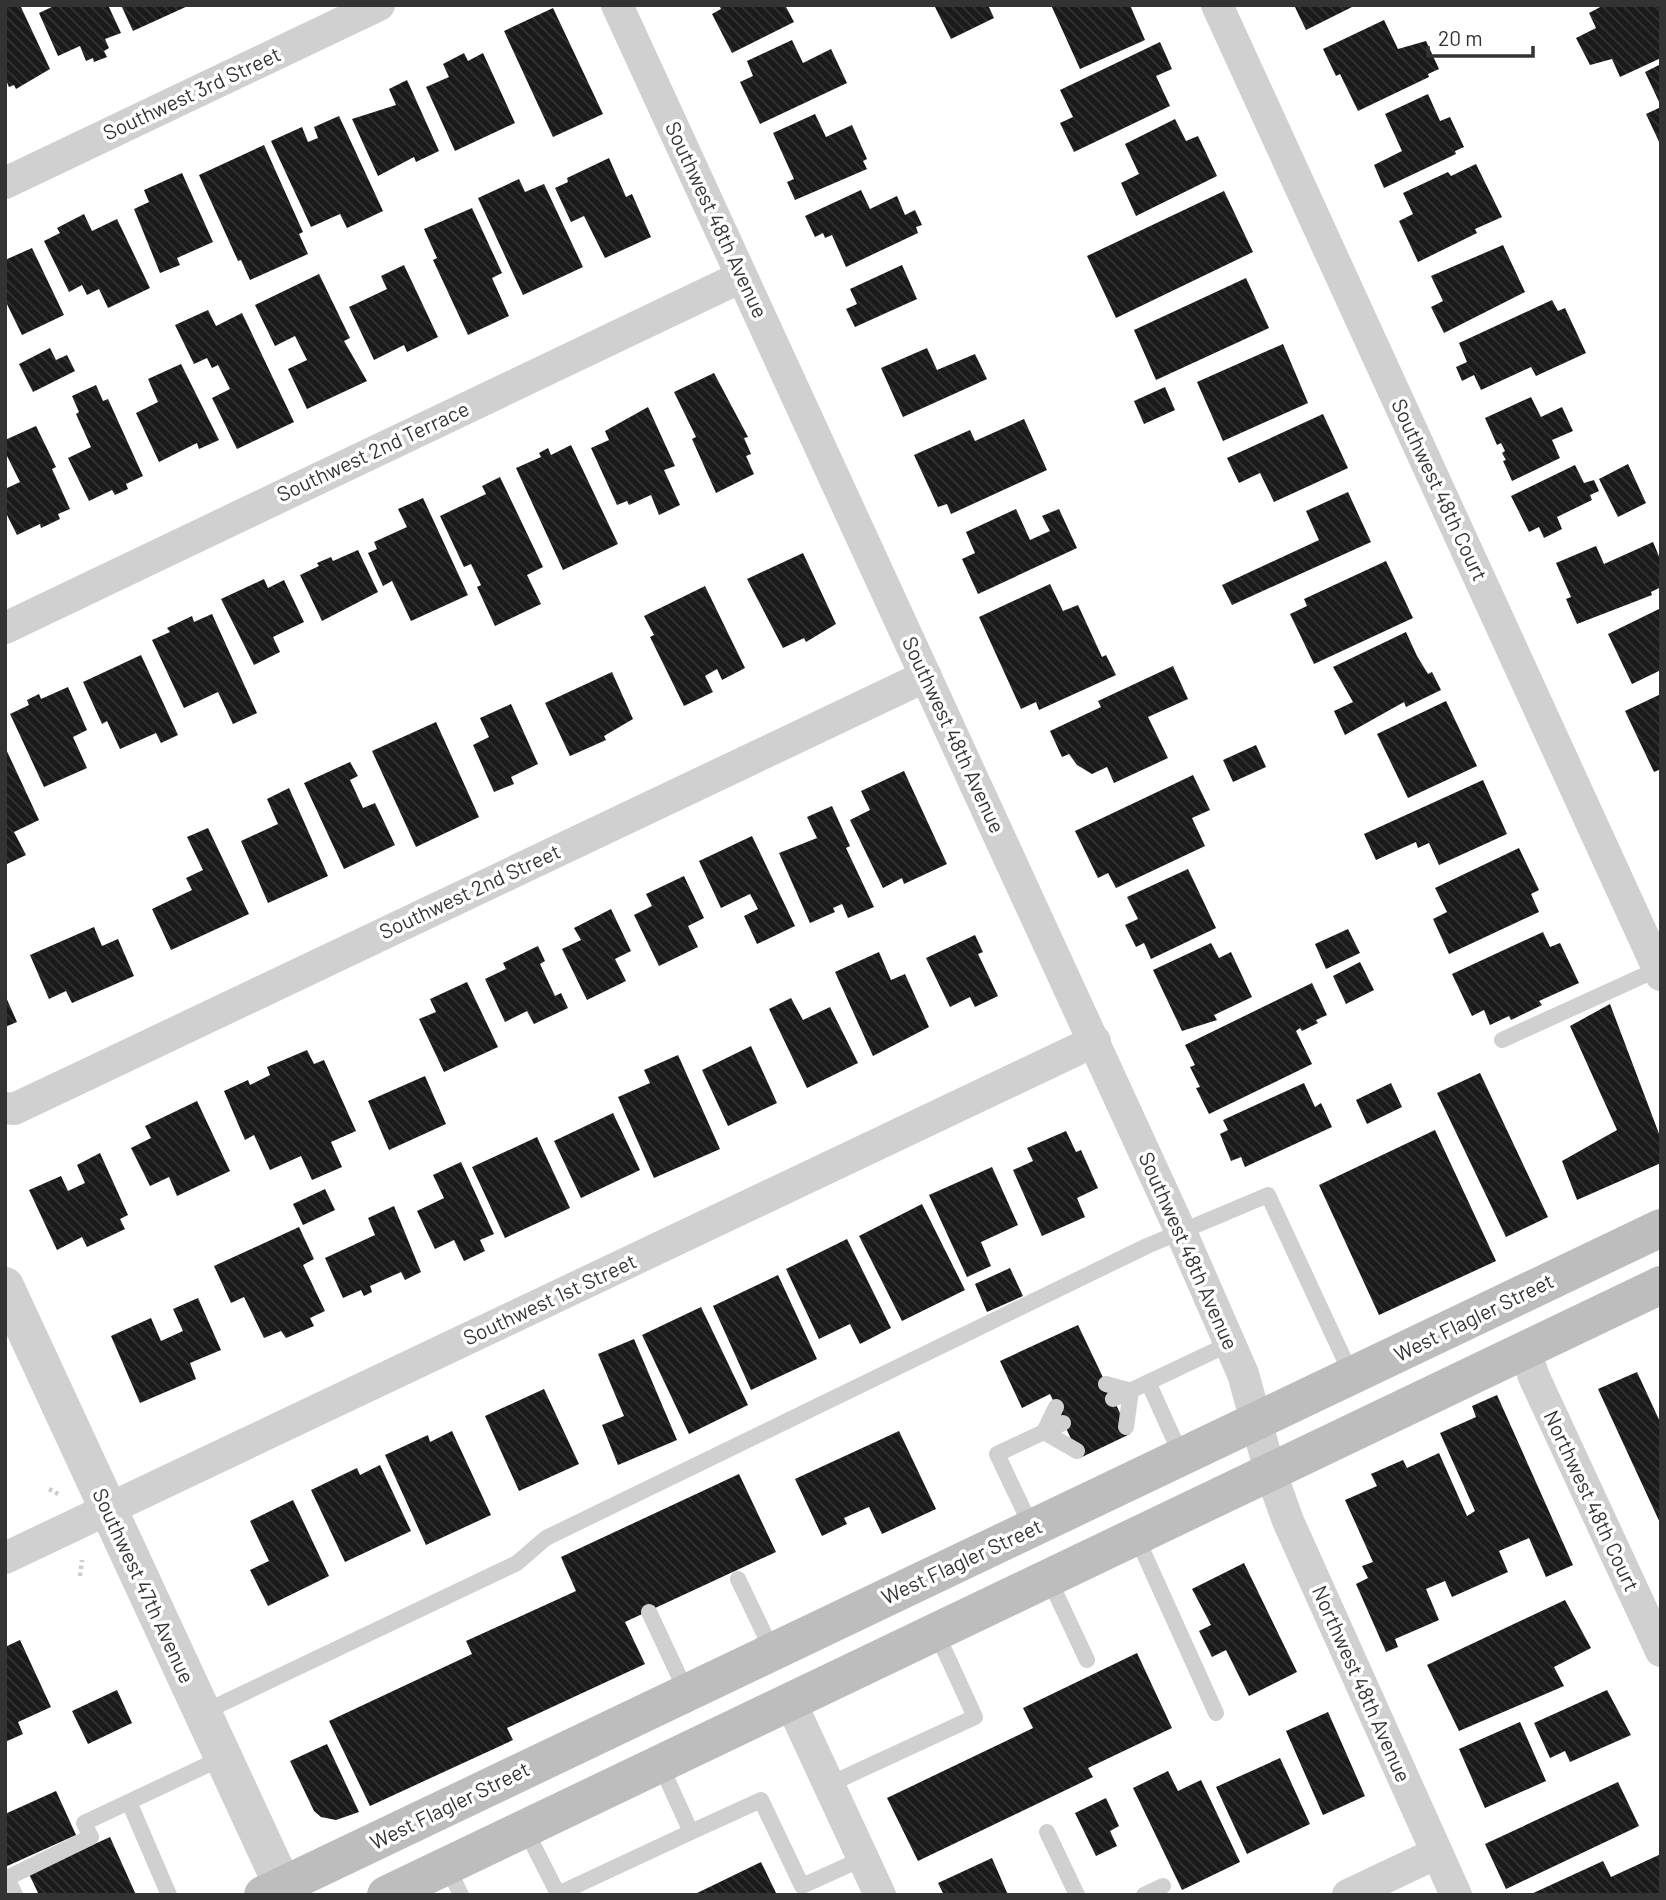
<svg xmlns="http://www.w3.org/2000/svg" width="1666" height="1900" viewBox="0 0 1666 1900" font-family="Barlow,sans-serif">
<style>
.building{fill:url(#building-back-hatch)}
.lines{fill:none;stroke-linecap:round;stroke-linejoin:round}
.path{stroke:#cdcdcd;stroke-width:4.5;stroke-dasharray:3.5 3.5;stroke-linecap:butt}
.service{stroke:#d0d0d0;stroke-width:16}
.minor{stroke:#d0d0d0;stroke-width:32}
.tertiary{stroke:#d0d0d0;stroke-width:38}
.secondary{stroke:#bdbdbd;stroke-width:38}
.labels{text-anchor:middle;stroke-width:7;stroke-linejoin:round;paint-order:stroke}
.street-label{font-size:21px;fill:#333;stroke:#fff}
</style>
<defs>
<pattern id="building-back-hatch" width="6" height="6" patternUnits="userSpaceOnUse" patternTransform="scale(1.75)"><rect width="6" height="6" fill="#1a1a1a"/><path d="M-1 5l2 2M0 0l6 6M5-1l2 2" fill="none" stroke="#333"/></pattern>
</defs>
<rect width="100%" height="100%" fill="#fff"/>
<path class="building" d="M5 5H20L50 69 16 89 14 85 9 87 5 78Z
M56 5H108L121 33 105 39 109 48 104 51 107 57 94 62 93 58 86 61 80 46 58 56 39 13Z
M121 5H190L133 31Z
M719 5H785L794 22 732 53 712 14 721 9Z
M934 5H988L994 18 951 39Z
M1051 5H1130L1145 40 1080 69Z
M1294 5H1356L1306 30Z
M1604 5H1661V58L1620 77 1612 59 1590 65 1576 38 1596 28 1589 13Z
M553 8 603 114 553 137 504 31Z
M1384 20 1398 49 1426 41 1439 69 1428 74 1429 77 1358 111 1340 74 1336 76 1323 49Z
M792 40 803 63 831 49 847 83 760 124 740 82 753 76 747 61Z
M1160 42 1172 69 1156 76 1170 106 1074 152 1060 123 1073 117 1060 90Z
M464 53 468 61 483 53 515 123 455 151 426 87 449 77 443 64Z
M1661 64V106L1645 72Z
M407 80 439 151 416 162 414 157 378 176 352 119 396 105 389 89Z
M1428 94 1440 121 1450 117 1464 147 1455 151 1456 154 1384 188 1374 165 1402 151 1385 114Z
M1661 107V146L1646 114Z
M815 114 826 137 852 125 867 159 863 161 867 169 795 200 787 182 794 179 773 133Z
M339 116 383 211 347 228 340 214 311 227 271 141 302 127 308 142 318 138 314 127Z
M1175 119 1186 141 1198 136 1217 176 1136 216 1121 183 1139 174 1125 144Z
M264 145 303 232 299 234 308 254 250 280 241 260 238 261 199 175Z
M609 158 626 197 632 194 651 237 605 258 584 216 571 222 555 188 568 182 567 178Z
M1476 164 1502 217 1475 229 1477 233 1418 262 1399 221 1413 214 1403 193 1448 172 1451 176Z
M182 173 213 242 177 258 180 265 160 273 134 209 149 202 144 190Z
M519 179 525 192 544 184 583 267 523 295 478 198Z
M861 190 870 209 897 196 905 215 915 210 922 225 916 227 918 233 846 267 832 235 825 238 823 233 815 237 805 216Z
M1224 191 1253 252 1116 318 1087 256Z
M472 208 502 273 492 278 509 316 468 335 433 260 437 258 424 229Z
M84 214 92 231 117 219 150 288 108 308 99 289 87 295 82 285 69 292 44 241 60 233 57 228Z
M1503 245 1525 292 1444 333 1431 307 1443 301 1431 276Z
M32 248 64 315 22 335 5 300V260Z
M404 265 438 337 407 352 404 345 374 360 349 307 387 289 381 276Z
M902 265 917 299 855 327 846 309 857 304 850 289Z
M319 274 350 338 344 341 367 381 307 409 288 369 307 360 295 336 275 346 255 305Z
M1246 278 1269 328 1156 380 1134 330Z
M1552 300 1558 311 1565 308 1586 353 1536 376 1531 367 1481 390 1474 375 1462 381 1456 367 1467 362 1459 343Z
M208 310 216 326 242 313 294 422 237 449 212 398 230 389 218 365 212 368 207 358 194 364 175 325Z
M1283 344 1308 403 1223 441 1197 382Z
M50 348 56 360 67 355 75 371 33 392 19 364Z
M927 348 937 370 975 354 987 379 903 417 881 368Z
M181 364 219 440 199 449 197 443 159 462 136 413 158 402 148 379Z
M714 373 748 437 744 438 751 454 746 456 754 474 716 493 692 439 696 437 674 392Z
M96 385 103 401 108 399 143 476 126 484 128 489 115 495 112 490 89 501 68 458 91 447 76 414 79 412 72 396Z
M1165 387 1175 410 1144 424 1134 401Z
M1531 397 1541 417 1562 407 1573 431 1552 440 1560 458 1512 481 1503 461 1506 460 1502 453 1505 451 1501 443 1497 445 1485 418Z
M648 407 675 466 664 470 680 505 659 515 651 495 629 505 627 501 617 505 591 448 609 440 605 431Z
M1323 414 1348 468 1274 502 1260 473 1239 483 1227 458Z
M1024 419 1047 470 951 514 947 504 938 507 914 455 970 430 975 441Z
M36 426 56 467 52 469 70 509 58 514 60 519 41 528 40 524 17 535 5 511V489L20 482 5 452V440Z
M571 445 618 544 563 570 516 468 541 457 539 453 548 448 551 455Z
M1628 464 1646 503 1618 517 1599 479Z
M1575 465 1584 483 1594 480 1599 491 1590 495 1592 500 1557 517 1562 529 1544 538 1539 527 1529 532 1511 496Z
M500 477 543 567 527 575 541 604 495 626 477 587 481 585 471 564 464 567 440 516 486 494 482 486Z
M1348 492 1371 542 1232 605 1222 585 1319 540 1306 511Z
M423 498 468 595 411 621 392 581 383 586 368 553 377 549 374 542 407 527 398 509Z
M1016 509 1030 540 1050 531 1042 516 1059 509 1077 548 978 594 962 559 975 553 966 532Z
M1653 542 1661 561V587L1651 592 1652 595 1577 624 1566 599 1571 597 1556 563 1596 546 1604 564Z
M358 550 378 592 322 621 300 575 319 566 317 563 331 557 333 561Z
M803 553 836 624 806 642 804 638 783 648 747 579Z
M1386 561 1413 618 1314 664 1290 614 1307 606 1304 599Z
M264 579 268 588 284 580 304 622 273 637 280 652 254 665 221 599Z
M1050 584 1063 611 1078 605 1102 657 1106 655 1116 675 1039 710 1036 702 1021 709 979 617Z
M705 586 745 668 722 680 717 669 705 676 713 692 684 706 650 637 654 635 644 616Z
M1661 608V670L1632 684 1608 634Z
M212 614 257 713 233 724 218 692 184 708 152 640 170 632 167 628 192 616 194 622Z
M1406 632 1417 656 1428 674 1432 672 1441 690 1406 707 1404 702 1345 735 1334 711 1353 702 1333 667Z
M141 655 178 735 161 743 156 733 120 749 107 721 102 724 83 682Z
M1173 666 1188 699 1148 717 1168 758 1114 783 1107 767 1092 774 1077 765 1069 754 1062 757 1050 731 1101 707 1098 701Z
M612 672 633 719 604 736 606 740 570 756 545 703Z
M68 687 87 730 73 737 87 768 44 787 10 714 29 705 27 700 39 694 41 699Z
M1661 694V769L1654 772 1625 711Z
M1446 701 1477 766 1408 798 1377 734Z
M511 704 538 764 511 777 514 784 494 792 473 745 489 737 480 718Z
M436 722 479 817 416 847 372 751Z
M1256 745 1266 767 1233 782 1223 760Z
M5 747 39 820 14 832 26 855 5 865Z
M350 762 358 776 350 780 363 808 375 803 395 845 344 869 304 783Z
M904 771 947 864 904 884 902 878 883 888 850 820 870 810 861 791Z
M1193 775 1210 810 1192 818 1205 846 1116 888 1108 873 1098 878 1075 831Z
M1483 780 1507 834 1439 865 1429 843 1418 848 1416 842 1376 860 1364 834Z
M289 788 328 876 268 903 241 841 278 824 267 799Z
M832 806 850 846 846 848 874 907 848 918 842 904 833 908 835 912 810 923 779 853 817 838 807 817Z
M208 828 249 914 171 950 152 909 192 890 186 878 203 870 187 837Z
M752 836 795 926 757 944 744 916 758 909 750 894 721 908 699 861Z
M1519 848 1539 890 1531 894 1539 912 1449 954 1433 919 1447 912 1435 888Z
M1188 869 1216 928 1151 959 1144 943 1136 947 1125 925 1138 919 1127 897Z
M684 876 704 918 688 926 698 947 659 966 634 915 652 906 646 894Z
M611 909 631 951 615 959 626 981 587 1000 562 949 581 940 574 928Z
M94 927 102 946 118 939 134 976 72 1003 66 991 49 999 30 955Z
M1348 929 1360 953 1326 969 1315 944Z
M1543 932 1550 947 1560 943 1579 983 1539 1001 1542 1005 1511 1020 1509 1016 1490 1025 1484 1010 1472 1016 1452 974Z
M975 935 983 952 978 954 998 996 975 1007 970 997 950 1007 926 958Z
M1211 943 1219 958 1231 952 1252 997 1214 1015 1217 1020 1182 1031 1153 970Z
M538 946 545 961 540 964 555 996 561 993 568 1008 534 1024 527 1011 505 1022 485 979 506 969 503 963Z
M879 952 891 980 905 974 929 1027 873 1056 835 972Z
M1360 962 1374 990 1346 1004 1333 976Z
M467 982 498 1047 444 1072 419 1019 436 1012 430 999Z
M1312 983 1327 1015 1316 1020 1318 1023 1302 1031 1300 1028 1296 1031 1312 1064 1209 1114 1196 1088 1200 1087 1190 1067 1195 1065 1185 1045Z
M5 995 17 1022 5 1027Z
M791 998 803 1020 830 1007 858 1063 807 1088 769 1009Z
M1610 1004 1661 1139V1163L1577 1200 1562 1161 1617 1130 1570 1026Z
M751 1046 777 1103 728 1126 702 1070Z
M307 1050 314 1064 324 1060 356 1131 331 1142 342 1167 312 1180 301 1156 270 1170 254 1135 245 1140 224 1091 248 1080 250 1085 270 1075 267 1067Z
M678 1055 720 1149 654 1178 618 1097 650 1083 644 1070Z
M1480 1073 1548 1217 1506 1237 1437 1093Z
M425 1076 446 1124 389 1150 368 1101Z
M1304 1083 1315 1107 1321 1103 1332 1127 1245 1167 1241 1157 1231 1161 1220 1134 1228 1130 1223 1120Z
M1391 1083 1402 1107 1367 1124 1356 1100Z
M197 1101 230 1171 177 1196 169 1177 150 1186 131 1148 151 1138 145 1126Z
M613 1113 640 1170 581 1198 554 1141Z
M1435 1130 1496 1261 1379 1315 1319 1185Z
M1066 1131 1076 1152 1081 1150 1098 1188 1077 1198 1085 1217 1042 1236 1013 1170 1033 1161 1027 1148Z
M537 1137 570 1208 505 1238 472 1167Z
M100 1153 128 1215 120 1219 125 1229 87 1247 82 1237 57 1250 29 1190 61 1176 68 1191 85 1183 77 1165Z
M461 1162 494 1234 480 1240 485 1251 464 1261 454 1240 435 1249 417 1211 444 1198 433 1175Z
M992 1167 1018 1225 981 1242 991 1266 967 1277 929 1195Z
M325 1189 335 1210 303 1225 293 1204Z
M922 1204 965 1290 902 1321 859 1236Z
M394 1206 421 1272 405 1280 401 1272 370 1286 372 1292 364 1296 361 1290 343 1298 325 1258 375 1235 368 1218Z
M299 1227 314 1259 303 1265 325 1311 310 1318 314 1326 286 1338 281 1331 264 1338 244 1297 231 1303 214 1266Z
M847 1239 891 1328 860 1344 850 1324 819 1339 786 1269Z
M1010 1268 1023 1296 987 1312 975 1284Z
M778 1275 817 1359 751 1390 713 1306Z
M198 1298 221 1350 190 1363 196 1379 140 1403 111 1336 151 1318 161 1341 183 1331 173 1309Z
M701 1307 748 1405 689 1434 642 1335Z
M1078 1325 1130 1434 1080 1458 1050 1394 1022 1408 1000 1361Z
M634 1339 677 1440 618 1465 602 1425 624 1416 598 1354Z
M1637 1372 1661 1424V1525L1598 1389Z
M544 1389 579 1464 519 1491 485 1416Z
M1497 1395 1573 1565 1546 1577 1529 1538 1499 1551 1508 1572 1452 1597 1445 1581 1426 1589 1439 1620 1395 1639 1398 1647 1386 1652 1356 1584 1368 1578 1362 1566 1373 1562 1345 1500 1377 1486 1371 1474 1403 1460 1407 1468 1439 1453 1467 1516 1475 1511 1440 1433 1476 1417 1472 1406Z
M452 1431 491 1515 426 1545 385 1455 428 1435 430 1442Z
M899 1431 936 1509 882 1534 869 1507 844 1518 847 1524 822 1536 795 1479Z
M380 1465 411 1531 345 1562 311 1490 357 1468 360 1475Z
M739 1474 776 1552 625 1622 645 1664 507 1728 513 1740 370 1806 329 1721 472 1654 466 1641 576 1591 561 1557Z
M293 1500 329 1576 268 1606 250 1570 269 1561 250 1521Z
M1244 1563 1297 1672 1249 1696 1226 1650 1212 1657 1199 1631 1211 1625 1192 1589Z
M1565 1600 1591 1648 1554 1667 1564 1686 1459 1731 1427 1665Z
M20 1640 51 1707 18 1722 23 1734 5 1742V1647Z
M1137 1653 1172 1728 1088 1768 1093 1777 918 1861 887 1798 1033 1728 1023 1708Z
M117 1690 132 1723 88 1744 72 1711Z
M1607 1690 1631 1735 1570 1762 1565 1751 1550 1758 1534 1723Z
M1328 1712 1365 1796 1323 1815 1286 1731Z
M1520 1722 1546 1781 1485 1808 1459 1749Z
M327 1744 359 1812 336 1820 321 1817 314 1811 290 1761Z
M1280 1758 1310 1824 1247 1854 1216 1787Z
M1168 1771 1178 1791 1201 1780 1240 1862 1182 1890 1133 1788Z
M1618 1782 1639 1826 1506 1889 1485 1844Z
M56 1791 76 1835 5 1867V1814Z
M1106 1798 1119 1826 1110 1831 1117 1846 1096 1856 1075 1813Z
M110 1837 136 1895H39L29 1874Z
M1661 1854V1895H1529L1603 1861 1611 1877Z
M992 1858 1008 1895H944L938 1883Z
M761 1862 777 1895H693Z"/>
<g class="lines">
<path class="path" d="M49 1489 60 1495
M80 1576 82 1560"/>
<path class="service" d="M1502 1040 1658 969
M1148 1382 1182 1457
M1106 1384 1131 1391 1126 1427
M1113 1399 1229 1344
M1056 1407 1044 1432 1077 1451
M1032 1528 997 1454 1063 1423
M1136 1536 1216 1713
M1048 1577 1087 1660
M738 1579 773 1652
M649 1612 687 1693
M202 1713 517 1563 546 1538 1147 1246 1268 1195 1352 1376
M830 1784 975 1717 936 1632
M129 1802 169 1895
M525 1829 558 1894 691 1832 660 1764
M691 1832 761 1800 802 1886 864 1858
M1047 1832 1077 1895
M447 1866 461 1895
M15 1895 7 1878 91 1837 84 1823 222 1758
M1144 1895 1163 1886"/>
<path class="minor" d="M617 5 1181 1232 1243 1374 1270 1471 1288 1521 1456 1895
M1217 5 1661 975
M5 183 379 5
M5 628 741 277
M5 1108 14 1109 86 1075 926 676
M1525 1350 1534 1377 1661 1651
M5 1558 1095 1041
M790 1701 880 1895
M1348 1895 1437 1853"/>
<path class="tertiary" d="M5 1286 287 1895"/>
<path class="secondary" d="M263 1895 1661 1228
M386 1895 1661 1285"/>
</g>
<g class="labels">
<g class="street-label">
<text transform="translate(192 94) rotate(-25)" y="7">Southwest 3rd Street</text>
<text transform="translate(716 220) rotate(65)" y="7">Southwest 48th Avenue</text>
<text transform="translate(373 452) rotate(-25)" y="7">Southwest 2nd Terrace</text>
<text transform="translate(1439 490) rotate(65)" y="7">Southwest 48th Court</text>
<text transform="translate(953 735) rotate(65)" y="7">Southwest 48th Avenue</text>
<text transform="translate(470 892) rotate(-25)" y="7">Southwest 2nd Street</text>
<text transform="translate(1188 1251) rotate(66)" y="7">Southwest 48th Avenue</text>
<text transform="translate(550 1300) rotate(-25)" y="7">Southwest 1st Street</text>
<text transform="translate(1474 1318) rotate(-26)" y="7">West Flagler Street</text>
<text transform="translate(1591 1501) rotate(65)" y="7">Northwest 48th Court</text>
<text transform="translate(962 1562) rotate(-25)" y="7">West Flagler Street</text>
<text transform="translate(143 1586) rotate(65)" y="7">Southwest 47th Avenue</text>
<text transform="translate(1361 1684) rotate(66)" y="7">Northwest 48th Avenue</text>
<text transform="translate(450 1806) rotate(-26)" y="7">West Flagler Street</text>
</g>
</g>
<rect width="1666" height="1900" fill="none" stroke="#333333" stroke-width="14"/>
<path d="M1428 46v10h105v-10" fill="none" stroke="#333333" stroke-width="3.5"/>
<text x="1438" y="46" font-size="21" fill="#333333" stroke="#ffffff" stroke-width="5" paint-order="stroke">20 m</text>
</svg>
